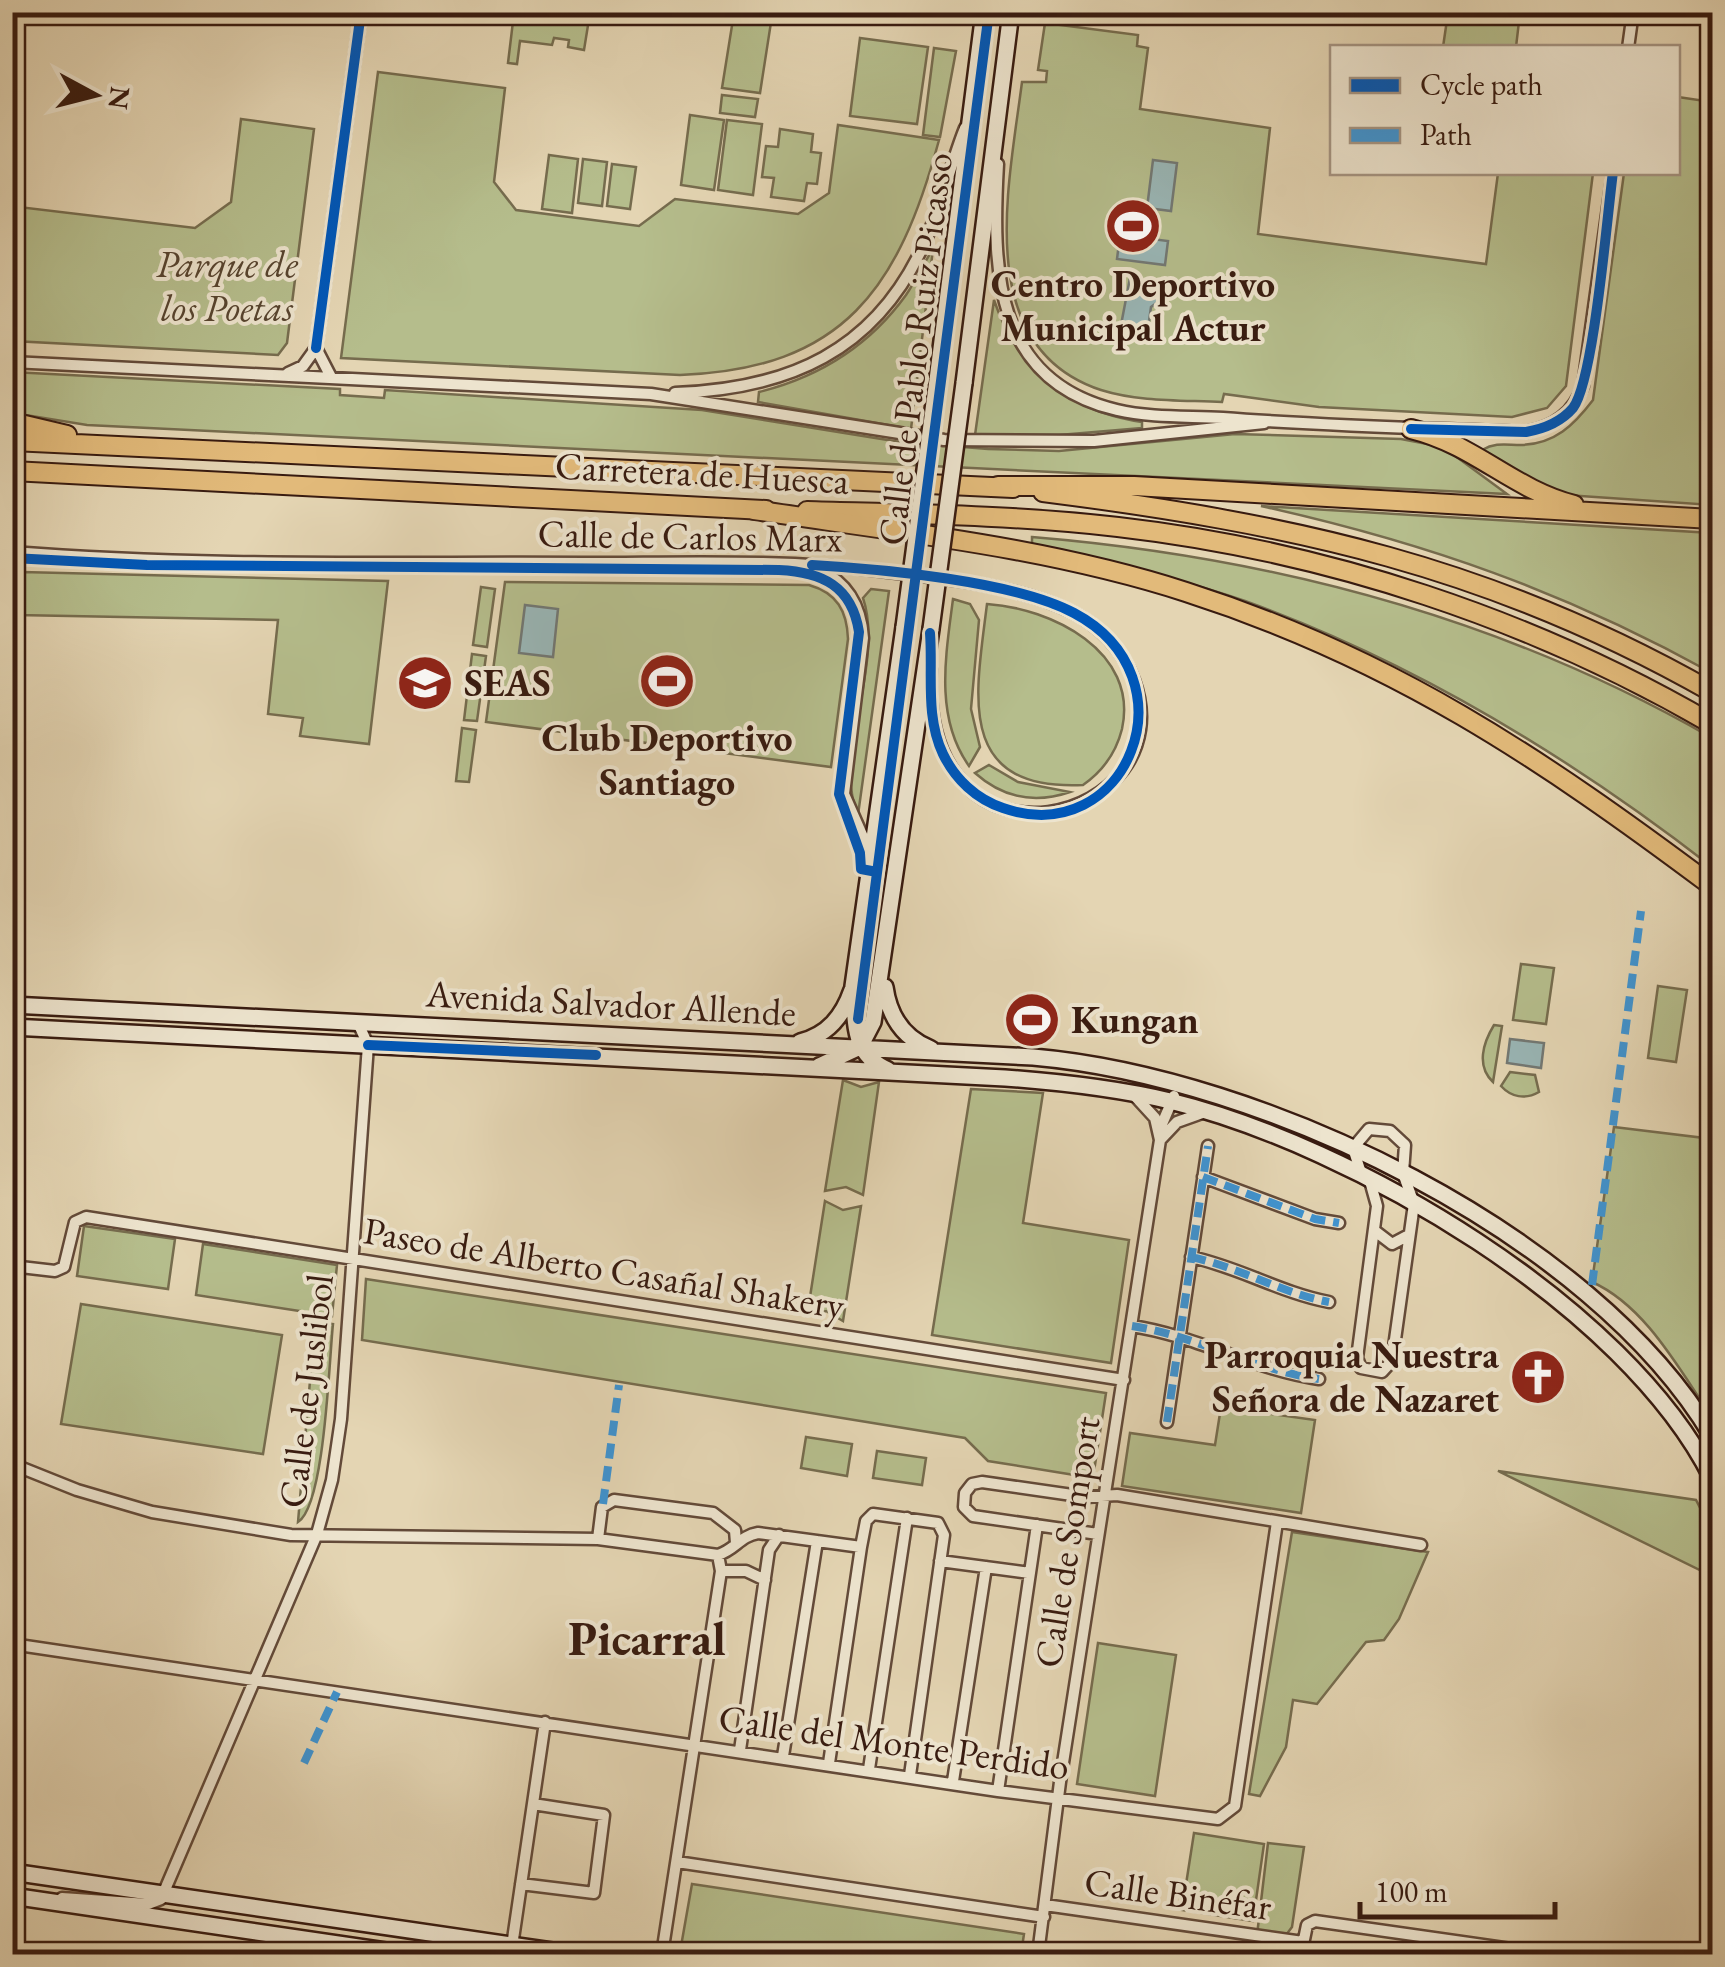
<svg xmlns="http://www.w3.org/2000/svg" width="1725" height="1967" viewBox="0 0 1725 1967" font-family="'EB Garamond',serif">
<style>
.green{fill:#b5bd8c;stroke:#766c4e;stroke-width:2.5}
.water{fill:#99b6b6;stroke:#727874;stroke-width:2.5}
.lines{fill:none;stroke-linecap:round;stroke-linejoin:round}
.minor-casing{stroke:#634a39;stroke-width:15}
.secondary-casing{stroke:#381b10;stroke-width:20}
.trunk-casing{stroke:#381b10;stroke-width:22}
.motorway-casing{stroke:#381b10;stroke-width:22}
.minor{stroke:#ede4ce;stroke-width:10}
.secondary{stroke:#ede4ce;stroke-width:15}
.trunk{stroke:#e2ba7a;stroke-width:18}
.motorway{stroke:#e2ba7a;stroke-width:18}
.secondary-bridge-casing{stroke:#381b10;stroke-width:20;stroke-linecap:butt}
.secondary-bridge{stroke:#ede4ce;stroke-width:15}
.quiet{stroke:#3e94d3;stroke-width:8;stroke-dasharray:15 8;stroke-linecap:butt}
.cycleway-casing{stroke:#ede4ce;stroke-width:16}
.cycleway{stroke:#0057b8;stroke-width:10}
.labels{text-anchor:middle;stroke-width:8;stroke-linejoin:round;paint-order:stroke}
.park-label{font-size:38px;font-style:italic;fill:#57442f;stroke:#ede4ce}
.poi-label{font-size:38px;font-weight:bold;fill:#381b10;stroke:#ede4ce}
.street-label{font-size:38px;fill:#381b10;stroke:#ede4ce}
.district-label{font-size:48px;font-weight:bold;fill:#381b10;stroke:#ede4ce}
</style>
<rect width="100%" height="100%" fill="#e4d5b3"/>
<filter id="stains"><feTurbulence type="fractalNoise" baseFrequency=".002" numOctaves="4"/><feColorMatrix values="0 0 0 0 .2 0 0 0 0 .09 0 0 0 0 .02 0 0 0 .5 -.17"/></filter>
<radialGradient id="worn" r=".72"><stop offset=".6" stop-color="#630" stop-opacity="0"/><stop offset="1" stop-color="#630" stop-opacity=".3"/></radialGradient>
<path class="green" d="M514 13H590L584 50 568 47 569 40 554 38 552 45 520 41 517 64 508 63Z
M734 13 772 16 760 93 722 88Z
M1448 13H1520L1516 47H1443Z
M1045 23 1138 35 1137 46 1148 48 1140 109 1270 128 1258 234 1486 264 1498 173H1593L1566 386 1547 408 1512 417 1319 407 1224 394 1222 402C1183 400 1139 402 1101 390 971 347 1009 185 1022 82H1046L1047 71 1038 70Z
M860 38 928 47 917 124 850 116Z
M934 48 956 51 940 137 923 135Z
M378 72 505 88 494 182 516 210 639 226 675 199 798 214 829 193 838 125 939 140C899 288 844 369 680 375L341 358Z
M722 95 758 99 755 117 720 113Z
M1678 97 1712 102V505L1566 495 1543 487 1482 450C1496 442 1506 445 1521 445 1555 444 1574 425 1593 400L1624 173 1678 172Z
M690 115 724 120 714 190 681 185Z
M241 119 314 129 287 343 278 355 13 341V213L19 207 195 228 231 202Z
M727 120 762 124 753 195 718 190Z
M780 129 813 134 811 152 821 153 817 184 807 183 804 201 771 197 774 178 762 177 766 146 778 147Z
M549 155 578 159 572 213 542 209Z
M583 159 607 162 602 206 578 203Z
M612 164 636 167 630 209 607 206Z
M933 249 911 429 758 402 759 392C819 377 870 345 906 295 916 280 925 261 933 249Z
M994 300C1018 371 1069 411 1142 422V428L1059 435H975Z
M12 372 340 389V395L384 398 385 390 702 410 900 442 988 449 1059 451 1235 434 1401 439 1443 447 1507 494 87 425 13 413Z
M1261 506 1712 533V673C1563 591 1427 543 1261 506Z
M1032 537C1273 557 1502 617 1712 738V867C1569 756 1416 663 1245 601 1176 577 1103 562 1032 544Z
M22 572 388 581 369 744 300 736 303 718 268 714 278 620 17 615Z
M505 582 809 585C837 593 847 611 848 639L831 767 486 722Z
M481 587 495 589 487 647 473 645Z
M871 589 889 591 858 815C832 761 885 663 863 598Z
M953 599 970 604 979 620 971 709 980 747 969 766C934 717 946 654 953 599Z
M987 604C1051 608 1139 651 1122 729 1116 753 1103 771 1083 785 954 791 976 694 987 604Z
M472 654 486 656 477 721 464 720Z
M462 728 476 730 469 782 456 781Z
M989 765 1018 782 1070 792C1035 804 1003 798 975 773Z
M1521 964 1554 968 1546 1024 1513 1020Z
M1658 986 1687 990 1676 1062 1648 1058Z
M1494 1025 1502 1026 1493 1082C1476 1066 1483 1043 1494 1025Z
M1510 1072 1535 1075 1539 1092C1525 1100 1511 1097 1501 1086Z
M843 1080 861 1087 879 1082 863 1195 846 1187 825 1191Z
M971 1089 1043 1093 1023 1223 1129 1240 1111 1363 932 1335Z
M1614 1127 1704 1138 1712 1187V1417C1680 1371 1646 1306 1592 1282Z
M825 1201 843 1210 861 1206 843 1321 826 1311 807 1316Z
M84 1226 175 1239 168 1289 77 1276Z
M203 1244 337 1265 332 1316 196 1295Z
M366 1279 1106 1393 1093 1478 988 1461 965 1438 362 1340Z
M81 1304 282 1335 263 1454 61 1424Z
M315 1322 333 1324C329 1360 325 1505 298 1522Z
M1221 1407 1315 1420 1301 1513 1122 1486 1130 1433 1215 1445Z
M806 1437 852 1444 847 1476 801 1468Z
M877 1451 926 1458 922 1485 873 1478Z
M1498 1471 1696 1500 1712 1531V1576Z
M1292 1532 1428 1552 1399 1619 1384 1640 1366 1642 1317 1704 1293 1700 1286 1747 1260 1796 1249 1794Z
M1098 1643 1176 1655 1155 1796 1077 1784Z
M1194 1833 1264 1844 1253 1921 1182 1910Z
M1268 1843 1304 1847 1292 1927 1283 1939 1257 1935Z
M692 1884 1024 1934 1021 1954 680 1952Z"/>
<path class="water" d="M1153 160 1177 163 1171 211 1147 208Z
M1120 235 1168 241 1165 265 1117 259Z
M1130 278 1165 287 1162 299 1151 307 1148 328 1121 325Z
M525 605 558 609 553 657 519 653Z
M1510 1039 1544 1043 1541 1068 1507 1063Z"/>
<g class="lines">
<g class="minor-casing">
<path id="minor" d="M1628 48 1633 12
M998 164C992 268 993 381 1117 410 1151 418 1188 416 1223 418 1324 426 1424 428 1526 432 1554 427 1573 413 1583 386L1613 172
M12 362 651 394 944 440 1094 441 1264 423
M288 373 303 366 316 348
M331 377 316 348 361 12
M675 393C788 389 875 352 924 244 941 207 950 166 965 128
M12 552C202 567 394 562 584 563 683 563 783 559 881 571 942 579 1016 584 1072 612 1100 626 1123 650 1134 680 1187 823 920 893 931 669
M818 569C847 582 861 605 863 638L844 794 871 855
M1159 1131 1174 1096
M1160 1140 1177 1122 1205 1112
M1361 1173 1353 1148 1369 1129 1390 1131 1405 1145 1403 1173 1414 1204 1392 1361 1382 1372 1361 1368 1357 1358 1377 1206 1370 1181
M1203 1177 1315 1219 1339 1223
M1375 1231 1392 1244 1409 1235
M1191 1257C1239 1267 1281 1293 1329 1302
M12 1266 55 1271 64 1267 75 1222 86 1217 1124 1380
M1132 1326C1197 1336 1255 1370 1319 1379
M1167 1422 1208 1146
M12 1464 77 1490 152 1512 291 1535 598 1539 718 1555C735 1550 740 1536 758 1533L861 1547 866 1521 873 1514 938 1523 944 1535 910 1775
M1098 1534 973 1516 964 1507 965 1493 972 1484 982 1482 1086 1497 1117 1495 1421 1545
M598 1539 602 1507 614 1500 713 1513 735 1530 736 1543
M940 1561 1030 1573
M721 1571H746L765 1580
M12 1644 998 1791 1218 1819 1235 1806 1277 1522
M740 1750 769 1550 779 1535
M783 1756 817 1541
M829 1763 861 1547
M869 1769 907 1518
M953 1781 986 1567
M998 1791 1037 1525
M677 1862 1044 1917
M521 1884 594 1893 604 1815 533 1804
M62 1898 148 1904 161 1899 317 1534 332 1480 341 1419 368 1045 358 1023
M1045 1905 1303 1942
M512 1946 545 1722
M662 1954 721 1571 718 1555
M1038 1954 1060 1782 1160 1140 1155 1118 1133 1094
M1301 1954 1307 1925 1315 1921 1547 1954"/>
</g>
<g class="secondary-casing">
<path id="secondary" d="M937 380 984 12
M964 383 1011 12
M885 987C889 1016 903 1038 931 1049
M12 1005 1033 1057C1263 1077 1591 1233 1712 1436
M12 1027 1005 1078C1060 1082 1115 1088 1170 1101 1354 1146 1625 1305 1712 1478
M800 1042C828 1035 843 1016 852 990
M819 1066 860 1047 873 1022 931 629
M888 1070C851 1054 856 1021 853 986L904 627
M12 1872 573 1954
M12 1896 406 1954"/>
</g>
<g class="trunk-casing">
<path id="trunk" d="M12 422 67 435
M12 441 1013 488
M12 471 766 510
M1043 492C1293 524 1491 566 1712 692
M807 511C911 514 1015 515 1118 527 1326 551 1532 619 1712 724"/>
</g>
<g class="motorway-casing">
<path id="motorway" d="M1411 429C1476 445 1512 489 1574 505
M998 486H1134L1712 519
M754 510C898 532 1047 547 1186 592 1392 658 1541 758 1712 886"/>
</g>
<use href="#minor" class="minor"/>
<use href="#secondary" class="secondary"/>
<use href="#trunk" class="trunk"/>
<use href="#motorway" class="motorway"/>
<g class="secondary-bridge-casing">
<path id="secondary-bridge" d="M904 627 937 380
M931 629 964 383"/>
</g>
<use href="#secondary-bridge" class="secondary-bridge"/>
<path class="quiet" d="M1203 1177 1315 1219 1339 1223
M1191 1257C1239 1267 1281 1293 1329 1302
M1592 1285 1641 911
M1132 1326C1197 1336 1255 1370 1319 1379
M1167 1422 1208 1146
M603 1504 619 1385
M304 1763 337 1692"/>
<g class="cycleway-casing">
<path id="cycleway" d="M316 348 361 12
M1411 429 1526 432C1543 429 1561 422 1573 408 1594 380 1607 216 1613 172
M12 558 147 565 779 570C822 572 852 586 859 632L839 794 860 853 861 869 877 872
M812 565C882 569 1014 581 1074 613 1197 678 1127 851 1003 808 976 799 955 779 943 754 925 716 933 674 930 633
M858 1019 989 12
M368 1045 596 1055"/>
</g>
<use href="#cycleway" class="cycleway"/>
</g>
<defs>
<g id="stadium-disc" transform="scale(2.875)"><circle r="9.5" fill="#8f2418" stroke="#ede4ce"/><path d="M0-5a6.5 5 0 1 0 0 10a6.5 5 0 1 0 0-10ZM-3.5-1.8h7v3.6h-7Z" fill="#fff"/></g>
<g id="university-disc" transform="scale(2.875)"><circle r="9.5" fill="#8f2418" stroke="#ede4ce"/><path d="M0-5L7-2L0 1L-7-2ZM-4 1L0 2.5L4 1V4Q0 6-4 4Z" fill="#fff"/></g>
<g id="church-disc" transform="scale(2.875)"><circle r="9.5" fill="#8f2418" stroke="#ede4ce"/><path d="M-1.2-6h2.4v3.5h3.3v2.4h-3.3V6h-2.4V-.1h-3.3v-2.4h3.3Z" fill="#fff"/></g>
</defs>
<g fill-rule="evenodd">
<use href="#stadium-disc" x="1133" y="226"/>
<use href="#stadium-disc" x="667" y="681"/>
<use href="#university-disc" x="425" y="683"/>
<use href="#stadium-disc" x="1032" y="1020"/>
<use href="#church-disc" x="1538" y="1377"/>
</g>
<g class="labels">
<g class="park-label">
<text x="227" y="277">Parque de<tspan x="227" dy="44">los Poetas</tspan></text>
</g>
<g class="poi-label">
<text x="1133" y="297">Centro Deportivo<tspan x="1133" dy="44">Municipal Actur</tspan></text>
<text x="464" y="696" text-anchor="start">SEAS</text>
<text x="667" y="751">Club Deportivo<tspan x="667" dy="44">Santiago</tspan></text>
<text x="1071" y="1033" text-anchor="start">Kungan</text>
<text x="1499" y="1368" text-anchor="end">Parroquia Nuestra<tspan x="1499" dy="44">Señora de Nazaret</tspan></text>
</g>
<g class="street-label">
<text transform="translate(915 349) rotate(-83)" y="13">Calle de Pablo Ruiz Picasso</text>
<text transform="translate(702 473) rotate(3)" y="13">Carretera de Huesca</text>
<text transform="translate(690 536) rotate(1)" y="13">Calle de Carlos Marx</text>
<text transform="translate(611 1003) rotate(3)" y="13">Avenida Salvador Allende</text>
<text transform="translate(604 1268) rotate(9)" y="13">Paseo de Alberto Casañal Shakery</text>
<text transform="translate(306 1391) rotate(-83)" y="13">Calle de Juslibol</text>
<text transform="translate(1067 1542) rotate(-81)" y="13">Calle de Somport</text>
<text transform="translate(894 1742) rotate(8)" y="13">Calle del Monte Perdido</text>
<text transform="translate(1178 1894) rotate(8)" y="13">Calle Binéfar</text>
</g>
<g class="district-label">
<text x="647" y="1655">Picarral</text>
</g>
</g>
<rect width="1725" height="1967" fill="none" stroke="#e4d5b3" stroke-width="50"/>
<rect x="15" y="15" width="1695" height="1937" fill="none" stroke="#381b10" stroke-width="5"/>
<rect x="25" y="25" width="1675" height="1917" fill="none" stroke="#381b10" stroke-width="2.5"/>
<rect x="1330" y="45" width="350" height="130" fill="#ede4ce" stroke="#a59482" stroke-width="2.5"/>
<rect x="1350" y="78" width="50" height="15" fill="#0057b8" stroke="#a59482" stroke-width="2.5"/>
<text x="1420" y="95" font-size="30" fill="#381b10">Cycle path</text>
<rect x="1350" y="128" width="50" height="15" fill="#3e94d3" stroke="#a59482" stroke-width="2.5"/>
<text x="1420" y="145" font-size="30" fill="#381b10">Path</text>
<g transform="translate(95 95) rotate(97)" stroke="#ede4ce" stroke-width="8" paint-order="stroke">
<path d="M0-8L18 38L0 25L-18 38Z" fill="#381b10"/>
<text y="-15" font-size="28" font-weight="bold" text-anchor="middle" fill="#381b10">N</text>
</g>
<path d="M1360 1902v15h195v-15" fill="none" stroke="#381b10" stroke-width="5"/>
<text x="1375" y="1902" font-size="30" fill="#381b10" stroke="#ede4ce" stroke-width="8" paint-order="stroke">100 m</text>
<rect width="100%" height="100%" filter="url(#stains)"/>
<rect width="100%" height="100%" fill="url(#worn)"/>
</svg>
